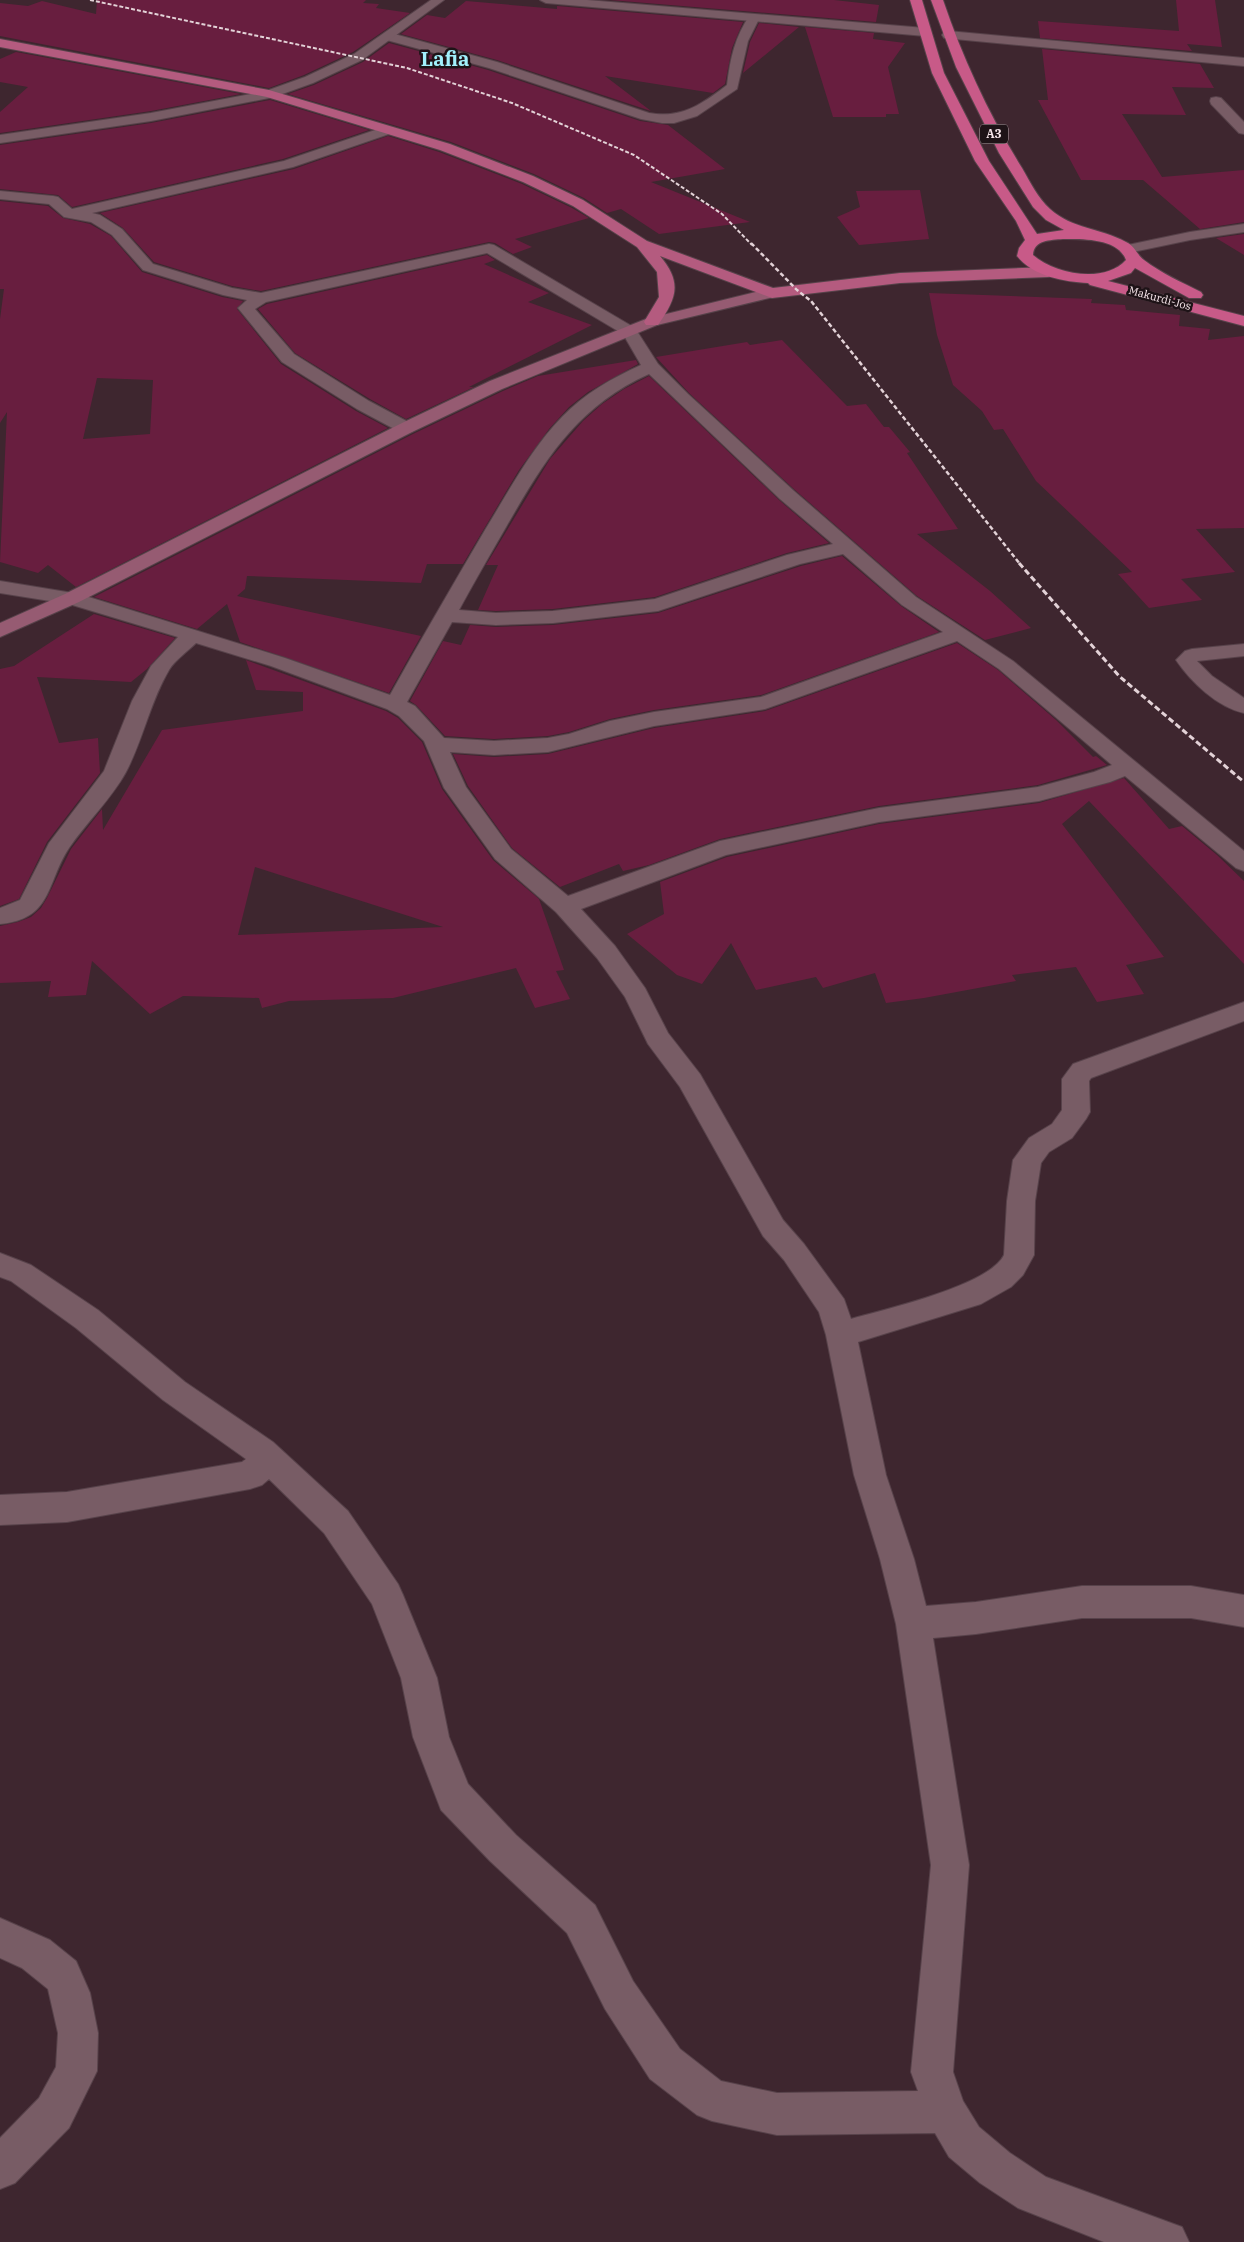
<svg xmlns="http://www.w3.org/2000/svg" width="1244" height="2242" viewBox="0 0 1244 2242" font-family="'IBM Plex Serif',serif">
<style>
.building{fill:#681e3f;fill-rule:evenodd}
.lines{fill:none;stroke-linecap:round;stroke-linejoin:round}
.minor-casing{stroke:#57424a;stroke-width:2}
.tertiary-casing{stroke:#57424a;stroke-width:2}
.secondary-casing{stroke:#57424a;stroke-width:2}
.primary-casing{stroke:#57424a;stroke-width:2}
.trunk-casing{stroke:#57424a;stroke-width:2}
.minor{fill:#785c65;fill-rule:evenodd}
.tertiary{fill:#785c65;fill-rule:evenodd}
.secondary{fill:#965b72;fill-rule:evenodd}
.primary{fill:#b45b7f;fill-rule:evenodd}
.trunk{fill:#c85a88;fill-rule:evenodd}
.rail-far2{stroke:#e3d2d7;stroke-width:2;stroke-dasharray:4 2;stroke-linecap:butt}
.rail-far1{stroke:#e3d2d7;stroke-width:2.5;stroke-dasharray:4.5 2.5;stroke-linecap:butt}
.rail{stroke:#e3d2d7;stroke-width:3;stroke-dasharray:6 3;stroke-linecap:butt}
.labels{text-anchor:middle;stroke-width:5;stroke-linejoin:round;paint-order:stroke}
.far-street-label{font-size:11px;fill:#f9e8ed;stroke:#1e1317}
.shield{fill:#1e1317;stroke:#b7a8ad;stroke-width:1}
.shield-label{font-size:12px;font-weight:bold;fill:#f9e8ed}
.far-town-label{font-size:20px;font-weight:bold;fill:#a1f1fc;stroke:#1e1317}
</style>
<rect width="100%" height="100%" fill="#3e262f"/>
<path class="building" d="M97 0H366L363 3 379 4 376 8 410 13 353 52 304 75 269 88 0 36V3L28 6 42 1 96 14Z
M610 0H834L879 5 876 22Z
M1176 0H1215L1222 47 1187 44 1192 51 1040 38 1038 21 1179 31Z
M466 1 557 9V6L743 22 732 48 725 84 713 93 605 76 651 111 497 60 401 34 427 15 445 18Z
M759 23 799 27 743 73 750 42Z
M805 27 874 33 873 39 905 43 888 67 899 114H886V117H833Z
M389 43 488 70 640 121 668 125 725 169 651 182 750 222 659 234 621 209 607 213 584 198 534 174 451 142 288 94 314 85 363 62Z
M1042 49 1200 64 1214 88 1172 87 1186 115 1122 114 1162 177 1244 170V222L1200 229 1143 180H1081L1038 100H1048Z
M16 52 241 94 151 111 0 133V112L28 87 0 82V59Z
M270 100 369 130 283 159 72 207 58 195 0 189V145L151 123Z
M388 136 439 152 522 184 572 208 589 218 515 239 532 247 513 254 495 243 489 242 261 291 232 286 154 262 123 228 100 213 294 169Z
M920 190 929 239 859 245 837 217 860 207 856 191Z
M0 201 48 206 63 218 90 224 111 236 142 272 222 297 243 301 237 309 281 364 356 411 388 428 76 587 48 565 38 573 0 562 7 412 0 423V319L4 289H0ZM97 378 153 380 150 434 83 439Z
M1244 234V255L1216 238Z
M487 255 495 260 484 264 549 293 528 302 592 325 469 387H474L406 419 370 399 295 353 258 309 267 304Z
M929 293 1092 299 1091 303 1125 305 1126 310 1180 315 1179 326 1210 329 1208 340 1244 336V528L1196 529 1235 572 1181 579 1202 600 1149 608 1118 574 1132 572 1036 481 1003 429 994 430 982 411 953 385 937 335Z
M782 340 847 406 866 404 884 427H889L910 452 907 453 958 529 917 534 990 591 1031 628 985 640 917 596 795 490 689 393 656 357 747 342 750 345Z
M636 360 638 364 588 392 569 407 549 429 519 470 463 564H427L421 583 247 576 245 589 237 596 421 636 389 693 240 642 227 604 197 629 94 597 413 434 503 391 538 376Z
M649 376 779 500 829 543 787 553 655 597 553 609 496 611 478 610 498 565H486L550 459 583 421 602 404 624 389Z
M842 556 901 606 939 632 761 695 654 710 610 719 569 732 548 736 494 739 445 736 416 705 410 701 443 641 461 645 470 625 496 627 553 625 658 613 801 566Z
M94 614 175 638 147 669 131 682 37 677 59 743 98 738 100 773 47 842 19 899 0 906V669L14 666Z
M957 643 998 670 1056 720 1093 757 1096 756 1107 765 1038 785 879 806 720 839 649 865 623 871 619 864 560 887 512 848 468 786 453 754 494 757 548 754 654 728 765 711Z
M246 660 386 711 398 718 422 742 442 789 493 860 539 899 564 970 556 971 570 999 535 1008 516 968 393 998 289 1001 262 1008 259 998 183 996 150 1014 92 961 86 995 48 997 51 981 0 983V926L18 922 31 917 41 908 47 898 71 849 102 809 103 830 162 730 303 711V692L256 690ZM255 867 443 927 238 935Z
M1124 778 1169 829 1182 826 1217 855 1244 881V964L1089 801 1062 824 1164 957 1126 965 1144 994 1097 1002 1076 967 1012 975 1016 981 924 998 886 1003 875 973 823 988 816 977 756 990 731 943 702 984 677 975 627 934 664 914 660 882 727 857 879 824 1039 803Z"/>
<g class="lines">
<g class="minor-casing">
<path id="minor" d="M754 14 760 17 748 41 737 89 697 116 674 123H662L641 119 489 68 383 39 381 36 387 32 497 62 649 113C682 119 702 104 727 85 730 59 735 36 750 15Z
M948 31 1244 58V66L944 38 942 35 944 32Z
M1216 97 1221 98 1244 122V134L1239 133 1211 104 1210 101 1211 98Z
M387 126 394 130 392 133 293 167 92 213 100 215 122 229 153 264 232 288 261 293 489 244 494 245 635 328 658 364 688 394 794 491 916 597 1013 661 1244 851V871L1236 868 1125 776 1110 782 1039 801 879 822 726 855 581 909 615 946 645 988 668 1033 700 1074 783 1220 804 1244 844 1299 851 1319C885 1309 989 1286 1004 1255L1007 1201 1013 1160 1029 1138 1052 1124 1062 1110V1079L1073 1064 1244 1002V1021L1091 1078 1089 1081 1090 1112 1086 1119 1072 1138 1049 1152 1041 1163 1035 1201 1034 1255 1023 1275 1011 1287 981 1304 858 1342 886 1475 914 1559 926 1606 976 1602 1082 1586H1191L1244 1595V1627L1191 1618H1082L976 1634 933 1638 969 1865 953 2072 963 2101 979 2127 1010 2153 1046 2177 1182 2227 1189 2242H1104L1018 2208 980 2183 949 2157 935 2133 777 2135 712 2121 697 2115 650 2079 605 2009 567 1933 490 1861 441 1810 413 1737 401 1678 372 1604 324 1533 269 1479 262 1485 250 1489 67 1522 0 1525V1495L67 1492 242 1462 246 1459 163 1400 76 1328 11 1281 0 1277V1253L31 1265 98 1310 185 1382 273 1442 348 1511 398 1584 403 1595 437 1678 449 1737 468 1784 516 1835 595 1905 633 1981 680 2049 721 2081 777 2093 918 2091 911 2072 931 1865 896 1624 880 1559 854 1475 826 1335 819 1312 784 1260 763 1236 680 1087 648 1044 625 997 597 958 556 912 495 859 444 788 424 741 399 716 387 709 271 666 196 643C187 652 175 660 169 670 150 702 143 740 126 772 112 798 86 823 69 848 46 883 53 919 0 924V908L20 900 49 843 104 771 132 701 151 666 178 637 69 604 0 593V581L79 594 285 658 390 695C421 639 453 585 485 530 509 491 530 450 562 417 584 394 612 378 641 365L623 334 487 253 266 302 255 309 294 354 369 401 412 424 415 428 412 432H400L357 409 282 362 238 308 247 300 223 295 143 270 112 235 91 222 64 217 49 204 0 199V191L53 196 58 197 72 209 284 161ZM649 374 780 499 833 544 787 555 655 599 553 611 496 613 459 610C474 582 490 555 506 527 544 461 576 407 649 374ZM843 554 902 605 943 632 761 697 654 712 610 721 569 734 548 738 494 741 444 738 415 706 407 702 452 622 496 625 553 623 658 611 800 564ZM957 641 999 669 1112 765 1094 772 1038 787 879 808 720 841 568 896 511 849 466 787 450 752 494 755 548 752 654 726 765 709Z
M1244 224V232L1190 240 1128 253 1123 252 1121 249 1123 246 1190 232Z
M1244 644V656L1197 661 1212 676 1244 698V713C1217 707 1191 682 1176 660L1185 651 1192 649Z
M0 1918 50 1940 76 1961 90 1993 98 2033 97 2071 69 2128 15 2183 0 2189V2138L39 2098 56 2067 58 2033 48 1989 22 1968 0 1958Z"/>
</g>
<g class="tertiary-casing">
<path id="tertiary" d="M431 0H444L362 60 313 83 274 97 151 121 0 143V135L151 113 266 91 305 77 354 54Z
M540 0H587L925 28 931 32 925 36 546 3Z"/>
</g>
<g class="secondary-casing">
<path id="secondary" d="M772 288 778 290 780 293 778 296 657 325 502 389 412 432 79 602 0 637V623L65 594 400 424 490 381 646 319Z"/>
</g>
<g class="primary-casing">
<path id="primary" d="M0 39 269 90 450 144 533 176 583 200 647 241 773 288 900 273 1048 267 1053 269 1056 272 1053 275 1048 277 900 283 772 298 660 256C683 283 676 299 658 325H646L644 322 659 297 657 272 637 247 573 206 523 182 440 150 267 97 0 47Z"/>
</g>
<g class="trunk-casing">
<path id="trunk" d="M910 0H922L944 73 989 161 1037 234 1064 230 1046 220 1033 207 999 153 956 67 931 0H943C963 59 989 115 1022 168 1030 182 1038 198 1050 209 1072 229 1101 228 1126 242 1135 246 1137 255 1144 260 1161 273 1181 282 1201 292L1203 295 1201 298H1189L1135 268 1131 273 1108 281 1244 316V326L1090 285 1088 283C1065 282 1032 276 1017 256L1019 248 1025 240 1016 221 975 161 932 73ZM1063 239C1082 239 1118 238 1126 260 1104 284 1055 274 1033 255 1034 240 1050 240 1063 239Z"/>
</g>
<use href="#minor" class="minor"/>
<use href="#tertiary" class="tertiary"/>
<use href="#secondary" class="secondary"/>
<use href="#primary" class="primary"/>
<use href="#trunk" class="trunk"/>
<path class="rail-far2" d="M90 0 407 68 512 103 634 155 722 214 752 245"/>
<path class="rail-far1" d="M751 243 797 290 811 301 1020 564"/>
<path class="rail" d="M1019 563 1119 676 1244 782"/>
</g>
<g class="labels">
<g class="far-street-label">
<text transform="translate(1160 298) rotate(15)" y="4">Makurdi-Jos</text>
</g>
<rect class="shield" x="980" y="124.5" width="28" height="19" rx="4"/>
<g class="shield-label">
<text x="994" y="138">A3</text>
</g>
<g class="far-town-label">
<text x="445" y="66">Lafia</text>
</g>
</g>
</svg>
